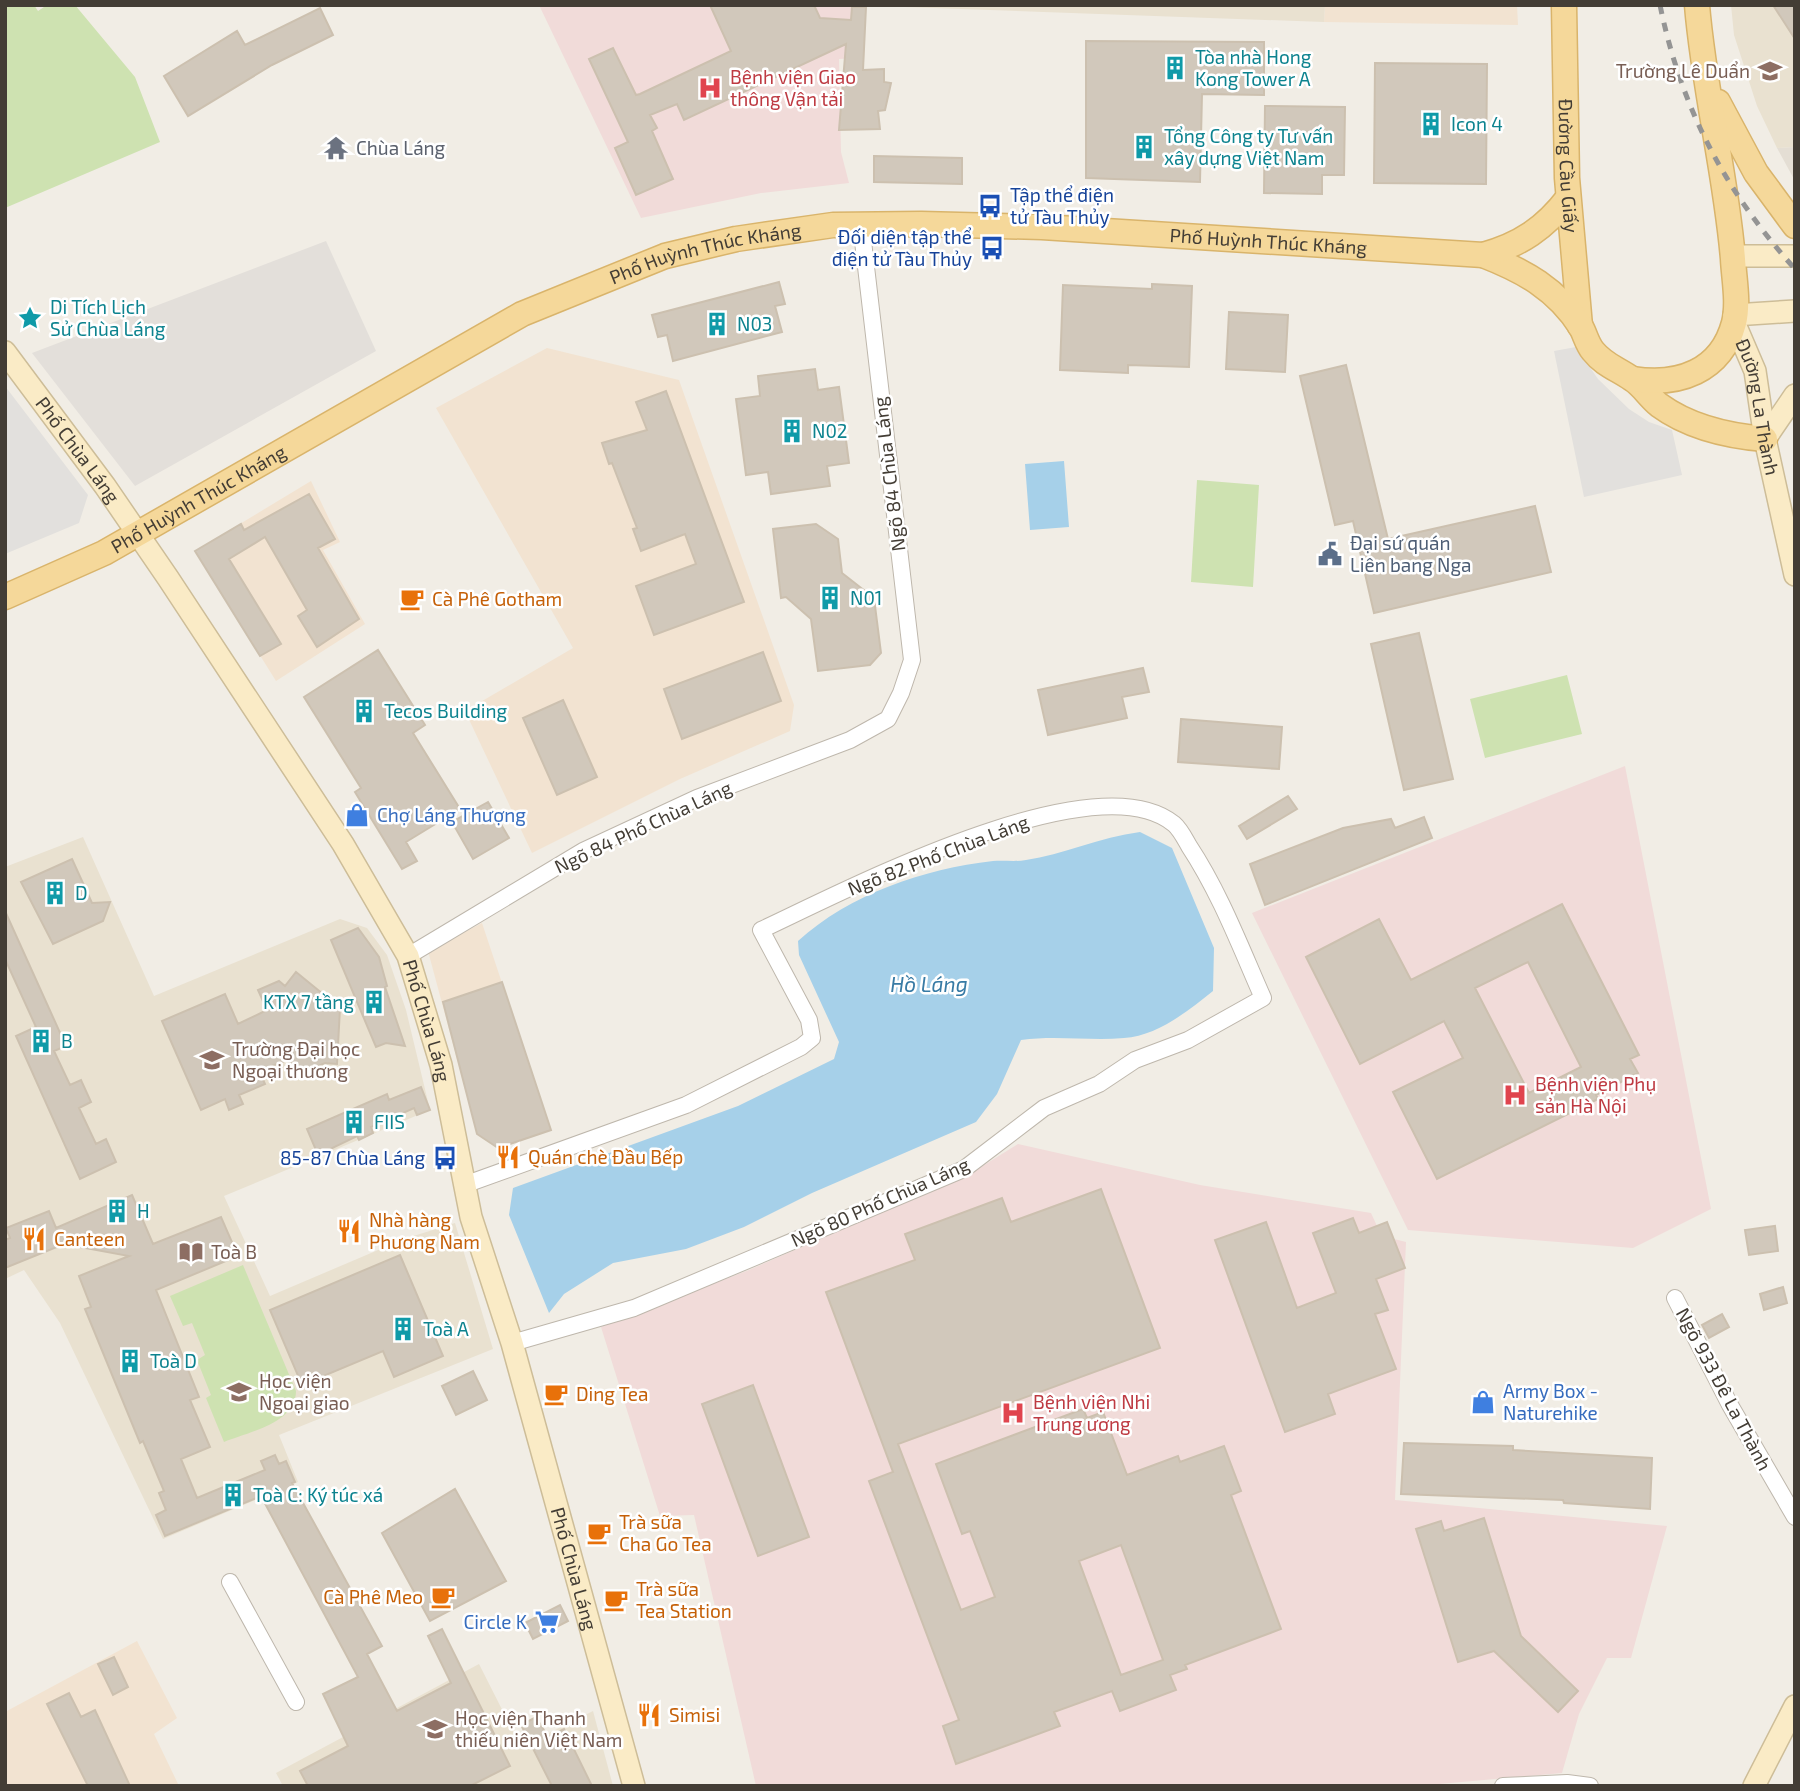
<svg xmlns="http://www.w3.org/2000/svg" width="1800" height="1791" viewBox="0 0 1800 1791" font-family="'Exo 2',sans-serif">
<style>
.residential{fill:#e4ded4}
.commercial{fill:#f2e3d1}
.industrial{fill:#e3dfda}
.education{fill:#e9e1d0}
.medical{fill:#f1dbd9}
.green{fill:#cee2b1}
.parking{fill:#e2e0dd}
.water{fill:#a6d0e9}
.building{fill:#d1c8bb;stroke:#ccc0af;stroke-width:2;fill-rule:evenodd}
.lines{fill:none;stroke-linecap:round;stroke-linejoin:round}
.street-casing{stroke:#beb7ac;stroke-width:18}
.secondary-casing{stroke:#cdbd98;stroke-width:24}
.primary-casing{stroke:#d9b46b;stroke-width:27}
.street{stroke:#fff;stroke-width:16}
.secondary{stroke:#faebc6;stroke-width:21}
.primary{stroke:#f5d89a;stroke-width:24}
.rail{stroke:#949494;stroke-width:5;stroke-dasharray:9 9;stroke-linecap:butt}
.labels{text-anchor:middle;stroke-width:5;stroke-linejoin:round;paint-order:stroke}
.culture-label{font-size:19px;fill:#0d838f;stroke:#fff;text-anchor:start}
.education-label{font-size:19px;fill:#785e54;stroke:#fff;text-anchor:start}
.health-label{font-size:19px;fill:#be3a42;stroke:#fff;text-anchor:start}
.worship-label{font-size:19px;fill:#5b616d;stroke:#fff;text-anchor:start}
.street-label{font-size:19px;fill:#433d35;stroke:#fff}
.transit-label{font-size:19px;fill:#164399;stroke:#fff;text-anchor:end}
.service-label{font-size:19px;fill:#4e5e75;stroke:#fff;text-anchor:start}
.food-label{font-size:19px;fill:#c56008;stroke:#fff;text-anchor:start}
.shop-label{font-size:19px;fill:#366cbe;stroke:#fff;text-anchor:start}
.water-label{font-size:21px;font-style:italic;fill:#387ba5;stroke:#fff}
</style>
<rect width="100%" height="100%" fill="#f1ede5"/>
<path class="residential" d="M1795 147V181L1777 148Z"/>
<path class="commercial" d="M1325 5H1517L1518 25 1324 22Z
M547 348 679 380 794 705 790 731 680 779 532 853 465 711 573 648 436 408Z
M311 481 340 542 323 550 365 624 276 681 195 551Z
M482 923 551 1130 498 1148 477 1134 428 951Z
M137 1641 177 1718 154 1734 179 1786H5V1712Z"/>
<path class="industrial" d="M326 241 376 351 135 486 32 353Z"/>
<path class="education" d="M848 5H1325L1324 22Z
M1731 5H1795V147L1777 148 1757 106 1734 35Z
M83 837 154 996 340 919 367 928 387 955 406 1010 430 1110 224 1196 270 1296 404 1239 455 1223 493 1349 279 1435 298 1482 163 1539 60 1323 24 1270 5 1279V867Z
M479 1664 521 1747 593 1711 613 1786H283L276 1773Z"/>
<path class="medical" d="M539 5 866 7 864 58 839 59 841 152 849 183 761 193 641 218Z
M1625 766 1711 1209 1633 1248 1408 1230 1252 913Z
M1018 1144 1200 1185 1371 1213 1377 1226 1394 1239 1406 1242 1395 1500 1667 1526 1631 1658H1607L1579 1714 1562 1773 1417 1786H756L694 1515 660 1516 601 1327 749 1270 973 1172Z"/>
<path class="green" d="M5 5H34L38 11 47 5H75L135 77 160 142 5 208Z
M1197 480 1259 485 1253 587 1191 582Z
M1567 675 1582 734 1485 758 1470 699Z
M243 1265 296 1391C296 1423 249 1432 224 1442L206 1398 211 1395 197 1360 205 1355 192 1323 183 1326 170 1296Z"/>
<path class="parking" d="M1576 347 1598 379 1629 409 1649 422 1672 430 1682 475 1584 497 1554 351Z
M5 386 88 495 79 523 5 554Z"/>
<path class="water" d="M1064 461 1069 527 1030 530 1025 464Z
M1140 832 1172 848 1214 948 1213 991C1188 1011 1157 1036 1124 1038 1089 1041 1056 1035 1021 1040L997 1094 976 1122 812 1193 744 1227 686 1249 613 1263 564 1294 549 1313 509 1215 513 1188 738 1106 834 1059 839 1042 799 955 798 941C850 894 923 869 993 861 1004 860 1015 862 1026 860 1062 855 1100 837 1140 832Z"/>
<path class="building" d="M710 5H814L820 18 851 20 852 7H866L863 70 884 69V82L891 83 885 110 878 111 880 129 839 130 846 44 684 120 677 104 650 115 657 128 652 131 673 179 636 195 615 148 628 142 589 59 613 48 636 95 640 94 731 51Z
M1773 5H1795V39Z
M320 8 333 35 272 65 188 116 164 76 237 31 245 45Z
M1086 41 1264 42V95L1202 94 1200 182 1086 178Z
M1375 63 1487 64 1486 184 1374 183Z
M1265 106 1345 107 1344 175H1322V194L1264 193Z
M874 156 962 158V184L874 182Z
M779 282 785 304 775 306 782 332 673 361 667 335 658 337 652 315Z
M1152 284 1192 286 1189 367 1128 365V373L1060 370 1063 285 1152 289Z
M1229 312 1288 315 1285 372 1226 369Z
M1346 365 1388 539 1535 506 1551 572 1374 613 1353 521 1335 525 1300 376Z
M815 369 818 390 839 387 849 463 827 466 830 486 771 494 768 472 746 475 736 399 760 396 758 376Z
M666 391 744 602 654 635 636 586 696 564 685 534 641 551 633 529 637 528 612 463 609 464 602 443 647 430 636 402Z
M309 494 335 539 318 548 359 619 317 647 298 616 307 610 265 537 229 559 281 644 260 656 195 551 241 524 244 530Z
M816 524 838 539 842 573 874 598 881 653 870 665 818 671 811 619 786 597 781 598 773 529Z
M1419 633 1453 779 1404 790 1371 644Z
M378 650 425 725 413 733 460 809 406 842 417 861 402 869 355 792 361 788 304 697Z
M763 652 781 701 682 739 664 689Z
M1143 668 1149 692 1122 697 1127 718 1048 735 1038 690Z
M563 700 597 777 557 795 523 718Z
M1181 719 1282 727 1279 769 1178 762Z
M1288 796 1297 809 1247 839 1239 826Z
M488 802 509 838 473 859 452 822Z
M1424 817 1432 838 1265 905 1250 864 1343 828 1391 819 1395 828Z
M72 859 92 903 110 902 103 921 53 944 21 882Z
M1562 904 1639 1055 1630 1059 1638 1073 1596 1095 1598 1099 1437 1179 1393 1092 1463 1058 1444 1021 1360 1064 1306 957 1379 919 1411 980ZM1528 962 1581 1067 1529 1093 1475 988Z
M5 911 66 1046 54 1051 70 1085 81 1080 91 1102 79 1108 96 1144 106 1139 116 1162 80 1179 16 1036 36 1027 5 959Z
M358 928 379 957 387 986 385 987 405 1046 386 1043 376 1047 331 940Z
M296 972 340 1008 337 1064 325 1063 295 1076 287 1060 259 1071 265 1084 239 1095 243 1104 229 1110 225 1099 201 1110 162 1021 225 994 238 1024 267 1010 258 990 279 981 285 986Z
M502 982 551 1130 498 1148 477 1134 443 1002Z
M421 1087 430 1110 417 1115 414 1108 371 1127 373 1133 359 1140 357 1136 318 1155 307 1129 387 1094 389 1100Z
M1101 1189 1160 1348 898 1444 961 1610 995 1597 970 1531 962 1534 936 1464 1083 1409 1087 1418 1103 1412 1127 1475 1178 1456 1180 1462 1224 1446 1241 1491 1231 1495 1281 1629 1185 1665 1187 1669 1170 1675 1176 1690 1120 1711 1112 1691 1054 1712 1060 1726 956 1764 943 1726 959 1720 869 1481 893 1472 826 1292 915 1260 905 1234 1002 1198 1011 1222ZM1121 1545 1163 1660 1121 1675 1079 1561Z
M132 1195 153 1244 221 1217 238 1256 156 1290 199 1397 190 1400 210 1447 181 1459 197 1498 265 1470 261 1461 275 1455 279 1464 286 1461 295 1482 292 1483 382 1646 367 1654 397 1711 451 1683 428 1636 442 1629 510 1766 470 1786H308L300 1771 348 1746 323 1694 358 1677 261 1496 165 1536 156 1515 166 1510 159 1493 164 1491 143 1441 140 1443 85 1309 91 1307 79 1276 129 1256 64 1244 5 1268V1240L10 1238 6 1228 49 1211 56 1228Z
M1353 1218 1359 1233 1387 1222 1405 1268 1376 1279 1388 1310 1375 1314 1396 1369 1328 1394 1335 1414 1285 1432 1215 1240 1266 1222 1297 1308 1336 1293 1313 1233Z
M1775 1226 1778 1251 1749 1255 1745 1230Z
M400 1255 443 1356 394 1377 383 1351 302 1385 270 1310Z
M1783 1287 1787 1303 1764 1310 1760 1294Z
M1722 1314 1729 1327 1709 1338 1702 1325Z
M473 1371 487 1400 456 1415 442 1386Z
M753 1385 809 1537 758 1556 702 1404Z
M1404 1443 1513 1446V1450L1652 1458 1650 1509 1564 1503 1563 1500 1401 1494Z
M455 1489 506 1581 430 1621 382 1533Z
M1484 1518 1521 1636 1578 1691 1558 1712 1494 1651 1458 1662 1416 1529 1441 1521 1444 1531Z
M560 1605 568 1621 533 1639 525 1623Z
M114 1657 128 1687 113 1695 98 1664Z
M69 1693 81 1717 95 1710 130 1786H88L47 1704Z
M536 1717 548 1737 564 1729 592 1786H552L521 1725Z"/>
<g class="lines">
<g class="street-casing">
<path id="street" d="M408 956 583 851 697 798 850 740 888 719 901 693 912 660 861 224
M464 1185 686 1105 801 1047 812 1038 809 1020 761 930C843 892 1095 759 1174 824 1180 829 1185 839 1189 846 1220 893 1240 946 1263 998L1188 1040 1135 1060 1099 1084 1044 1108 964 1169 634 1308 512 1343
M1675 1298 1730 1405 1795 1517
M230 1582 296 1702
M1503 1786 1567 1783 1590 1786"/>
</g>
<g class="secondary-casing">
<g id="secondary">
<path d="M1733 256H1795"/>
<path d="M1734 315 1795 311"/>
<path id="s1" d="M1734 322 1755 371 1765 439 1795 575"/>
<path id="s2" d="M5 352 105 486 168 578 343 844 408 956 441 1065 471 1217 512 1343 634 1786"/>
<path d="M1765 439 1795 395"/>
<path d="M1754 1786 1795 1706"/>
</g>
</g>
<g class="primary-casing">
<g id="primary">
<path id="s3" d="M1564 5 1567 178 1580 326"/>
<path d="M1718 102 1756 173 1795 226"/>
<path d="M1483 255C1524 271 1557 289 1581 327 1585 334 1587 344 1593 351 1604 365 1618 369 1632 379 1642 385 1649 397 1659 405 1689 427 1728 436 1765 439"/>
<path d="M1633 379C1678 386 1721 372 1734 323 1739 303 1734 279 1733 259 1726 174 1704 91 1697 5"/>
<path id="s4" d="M5 597 104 553 522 314 665 256 736 239 833 225 921 224 1042 227 1483 255C1520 245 1545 228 1568 198"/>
</g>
</g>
<use href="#street" class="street"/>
<use href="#secondary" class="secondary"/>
<use href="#primary" class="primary"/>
<path class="rail" d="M1660 5C1681 108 1725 191 1795 269"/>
</g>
<defs>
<g id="building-bare" transform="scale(1.89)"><path d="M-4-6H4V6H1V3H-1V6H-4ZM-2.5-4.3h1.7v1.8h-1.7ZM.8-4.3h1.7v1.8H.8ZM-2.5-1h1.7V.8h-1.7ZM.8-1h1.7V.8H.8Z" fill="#0f9aa8" stroke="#fff" stroke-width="2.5" paint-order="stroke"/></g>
<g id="university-bare" transform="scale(1.89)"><path d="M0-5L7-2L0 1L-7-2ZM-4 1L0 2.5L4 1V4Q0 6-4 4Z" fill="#8d6e63" stroke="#fff" stroke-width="2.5" paint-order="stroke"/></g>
<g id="hospital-bare" transform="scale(1.89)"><path d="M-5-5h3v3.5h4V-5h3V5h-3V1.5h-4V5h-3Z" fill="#e0444e" stroke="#fff" stroke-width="2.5" paint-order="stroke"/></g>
<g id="temple-bare" transform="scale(1.89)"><path d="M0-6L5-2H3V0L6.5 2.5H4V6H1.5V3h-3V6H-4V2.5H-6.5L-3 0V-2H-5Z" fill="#6b7280" stroke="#fff" stroke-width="2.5" paint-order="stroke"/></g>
<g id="bus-bare" transform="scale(1.89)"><path d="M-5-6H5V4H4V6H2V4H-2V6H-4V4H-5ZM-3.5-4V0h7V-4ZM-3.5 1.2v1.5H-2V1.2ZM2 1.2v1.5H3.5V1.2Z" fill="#1a4fb4" stroke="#fff" stroke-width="2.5" paint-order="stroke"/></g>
<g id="sight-bare" transform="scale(1.89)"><path d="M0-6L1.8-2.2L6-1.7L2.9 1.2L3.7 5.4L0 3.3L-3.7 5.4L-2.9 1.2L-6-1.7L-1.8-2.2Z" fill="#0f9aa8" stroke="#fff" stroke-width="2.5" paint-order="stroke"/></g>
<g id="civic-bare" transform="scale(1.89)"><path d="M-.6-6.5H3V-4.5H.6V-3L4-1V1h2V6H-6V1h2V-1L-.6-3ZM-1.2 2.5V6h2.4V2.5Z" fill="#5c6f8a" stroke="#fff" stroke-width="2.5" paint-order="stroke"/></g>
<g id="cafe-bare" transform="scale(1.89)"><path d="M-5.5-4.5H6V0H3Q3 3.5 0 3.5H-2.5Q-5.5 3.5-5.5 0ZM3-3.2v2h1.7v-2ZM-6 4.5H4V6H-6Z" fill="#e8710a" stroke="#fff" stroke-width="2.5" paint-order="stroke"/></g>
<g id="shop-bare" transform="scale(1.89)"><path d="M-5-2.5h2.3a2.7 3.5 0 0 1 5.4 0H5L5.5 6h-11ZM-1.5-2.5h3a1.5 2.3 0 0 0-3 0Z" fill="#3f7fe0" stroke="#fff" stroke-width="2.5" paint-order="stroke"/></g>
<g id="restaurant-bare" transform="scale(1.89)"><path d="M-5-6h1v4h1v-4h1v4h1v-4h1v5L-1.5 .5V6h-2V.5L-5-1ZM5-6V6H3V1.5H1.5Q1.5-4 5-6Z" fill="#e8710a" stroke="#fff" stroke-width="2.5" paint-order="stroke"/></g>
<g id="library-bare" transform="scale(1.89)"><path d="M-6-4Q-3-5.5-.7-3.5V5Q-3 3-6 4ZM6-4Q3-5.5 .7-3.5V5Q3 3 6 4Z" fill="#8d6e63" stroke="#fff" stroke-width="2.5" paint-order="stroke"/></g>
<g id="supermarket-bare" transform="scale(1.89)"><path d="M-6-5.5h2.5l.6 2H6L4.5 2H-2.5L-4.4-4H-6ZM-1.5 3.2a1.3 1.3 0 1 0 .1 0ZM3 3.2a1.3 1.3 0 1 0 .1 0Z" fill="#3f7fe0" stroke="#fff" stroke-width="2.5" paint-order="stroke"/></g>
</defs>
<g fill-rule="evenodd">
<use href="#building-bare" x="1175" y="68"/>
<use href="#university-bare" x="1770" y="71"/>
<use href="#hospital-bare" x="710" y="88"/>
<use href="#building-bare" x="1431" y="124"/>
<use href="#building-bare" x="1144" y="147"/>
<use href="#temple-bare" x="336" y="148"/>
<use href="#bus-bare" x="990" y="206"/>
<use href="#bus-bare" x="992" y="248"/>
<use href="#sight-bare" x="30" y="318"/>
<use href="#building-bare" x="717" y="324"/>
<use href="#building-bare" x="792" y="431"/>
<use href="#civic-bare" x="1330" y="554"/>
<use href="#building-bare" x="830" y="598"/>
<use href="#cafe-bare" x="412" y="599"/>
<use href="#building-bare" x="364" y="711"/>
<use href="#shop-bare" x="357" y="815"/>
<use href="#building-bare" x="55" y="893"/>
<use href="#building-bare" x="374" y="1002"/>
<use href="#building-bare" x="41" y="1041"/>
<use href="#university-bare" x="212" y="1060"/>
<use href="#hospital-bare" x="1515" y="1095"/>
<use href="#building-bare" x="354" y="1122"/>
<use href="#restaurant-bare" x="508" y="1157"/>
<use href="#bus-bare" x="445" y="1158"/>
<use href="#building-bare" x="117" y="1211"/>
<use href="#restaurant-bare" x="349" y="1231"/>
<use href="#restaurant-bare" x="34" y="1239"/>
<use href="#library-bare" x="191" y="1252"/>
<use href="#building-bare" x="403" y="1329"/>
<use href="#building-bare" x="130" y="1361"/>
<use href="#university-bare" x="239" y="1392"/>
<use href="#cafe-bare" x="556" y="1394"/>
<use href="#shop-bare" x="1483" y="1402"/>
<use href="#hospital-bare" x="1013" y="1413"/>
<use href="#building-bare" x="233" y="1495"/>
<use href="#cafe-bare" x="599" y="1533"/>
<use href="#cafe-bare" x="443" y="1597"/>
<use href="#cafe-bare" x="616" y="1600"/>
<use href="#supermarket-bare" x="547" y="1622"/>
<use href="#restaurant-bare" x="649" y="1715"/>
<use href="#university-bare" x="435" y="1729"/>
</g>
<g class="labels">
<g class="culture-label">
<text x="1195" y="64">Tòa nhà Hong<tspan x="1195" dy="22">Kong Tower A</tspan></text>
<text x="1451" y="131">Icon 4</text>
<text x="1164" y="143">Tổng Công ty Tư vấn<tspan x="1164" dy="22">xây dựng Việt Nam</tspan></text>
<text x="50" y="314">Di Tích Lịch<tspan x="50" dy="22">Sử Chùa Láng</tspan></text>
<text x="737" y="331">N03</text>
<text x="812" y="438">N02</text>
<text x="850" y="605">N01</text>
<text x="384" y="718">Tecos Building</text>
<text x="75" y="900">D</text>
<text x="354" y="1009" text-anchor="end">KTX 7 tầng</text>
<text x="61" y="1048">B</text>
<text x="374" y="1129">FIIS</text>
<text x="137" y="1218">H</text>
<text x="423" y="1336">Toà A</text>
<text x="150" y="1368">Toà D</text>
<text x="253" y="1502">Toà C: Ký túc xá</text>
</g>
<g class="education-label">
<text x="1750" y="78" text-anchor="end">Trường Lê Duẩn</text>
<text x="232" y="1056">Trường Đại học<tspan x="232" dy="22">Ngoại thương</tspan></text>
<text x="211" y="1259">Toà B</text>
<text x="259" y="1388">Học viện<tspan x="259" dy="22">Ngoại giao</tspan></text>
<text x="455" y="1725">Học viện Thanh<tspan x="455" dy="22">thiếu niên Việt Nam</tspan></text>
</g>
<g class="health-label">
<text x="730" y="84">Bệnh viện Giao<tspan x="730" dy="22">thông Vận tải</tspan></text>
<text x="1535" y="1091">Bệnh viện Phụ<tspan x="1535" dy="22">sản Hà Nội</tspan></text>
<text x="1033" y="1409">Bệnh viện Nhi<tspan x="1033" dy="22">Trung ương</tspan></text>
</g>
<g class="worship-label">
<text x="356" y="155">Chùa Láng</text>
</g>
<g class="street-label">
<text dy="7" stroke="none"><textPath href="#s3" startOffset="161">Đường Cầu Giấy</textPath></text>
<text dy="7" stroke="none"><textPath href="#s4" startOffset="1351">Phố Huỳnh Thúc Kháng</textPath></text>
<text dy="7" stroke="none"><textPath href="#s4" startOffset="784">Phố Huỳnh Thúc Kháng</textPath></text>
<text dy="7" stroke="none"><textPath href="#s1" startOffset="89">Đường La Thành</textPath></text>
<text dy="7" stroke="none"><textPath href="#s2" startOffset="122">Phố Chùa Láng</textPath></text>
<text transform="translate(889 474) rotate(-97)" y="7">Ngõ 84 Chùa Láng</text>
<text dy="7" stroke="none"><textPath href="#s4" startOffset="217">Phố Huỳnh Thúc Kháng</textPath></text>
<text transform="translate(643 827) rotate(-25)" y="7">Ngõ 84 Phố Chùa Láng</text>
<text transform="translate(938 855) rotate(-21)" y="7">Ngõ 82 Phố Chùa Láng</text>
<text dy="7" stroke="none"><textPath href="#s2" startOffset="794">Phố Chùa Láng</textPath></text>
<text transform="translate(880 1202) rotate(-24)" y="7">Ngõ 80 Phố Chùa Láng</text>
<text transform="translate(1724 1389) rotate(62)" y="7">Ngõ 933 Đê La Thành</text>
<text dy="7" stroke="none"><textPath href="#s2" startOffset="1362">Phố Chùa Láng</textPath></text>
</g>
<g class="transit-label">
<text x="1010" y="202" text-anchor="start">Tập thể điện<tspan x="1010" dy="22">tử Tàu Thủy</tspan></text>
<text x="972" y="244">Đối diện tập thể<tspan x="972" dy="22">điện tử Tàu Thủy</tspan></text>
<text x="425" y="1165">85-87 Chùa Láng</text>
</g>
<g class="service-label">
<text x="1350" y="550">Đại sứ quán<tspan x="1350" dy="22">Liên bang Nga</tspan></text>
</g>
<g class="food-label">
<text x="432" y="606">Cà Phê Gotham</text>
<text x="528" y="1164">Quán chè Đầu Bếp</text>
<text x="369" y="1227">Nhà hàng<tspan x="369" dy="22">Phương Nam</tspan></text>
<text x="54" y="1246">Canteen</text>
<text x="576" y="1401">Ding Tea</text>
<text x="619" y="1529">Trà sữa<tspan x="619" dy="22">Cha Go Tea</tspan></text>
<text x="636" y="1596">Trà sữa<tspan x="636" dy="22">Tea Station</tspan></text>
<text x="423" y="1604" text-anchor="end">Cà Phê Meo</text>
<text x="669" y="1722">Simisi</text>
</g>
<g class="shop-label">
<text x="377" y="822">Chợ Láng Thượng</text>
<text x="1503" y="1398">Army Box -<tspan x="1503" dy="22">Naturehike</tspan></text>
<text x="527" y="1629" text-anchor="end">Circle K</text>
</g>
<g class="water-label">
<text x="929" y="992">Hồ Láng</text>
</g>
</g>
<rect width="1800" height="1791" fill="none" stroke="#433d35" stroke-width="14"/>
</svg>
